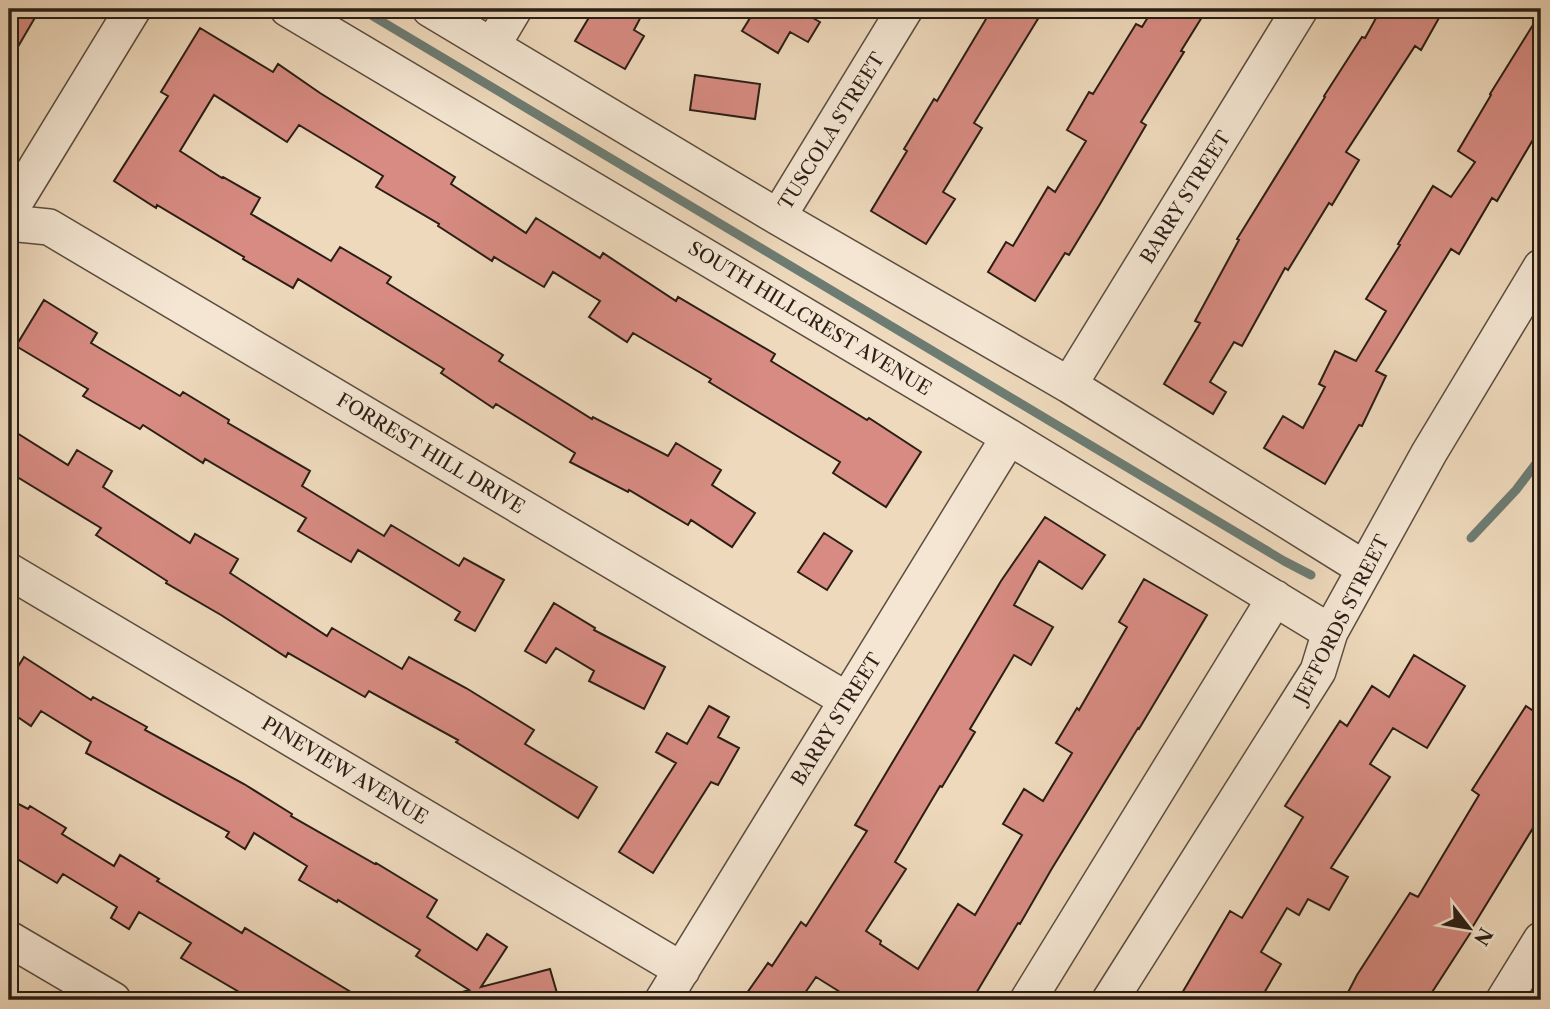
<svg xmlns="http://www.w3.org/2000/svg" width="1550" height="1009" viewBox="0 0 1550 1009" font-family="'Libre Caslon Text',serif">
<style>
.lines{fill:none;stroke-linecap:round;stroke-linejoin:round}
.stream{stroke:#6d7c73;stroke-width:9}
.building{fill:#d78b82;stroke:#2a1e15;stroke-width:2}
.minor-casing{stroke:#5b4d3f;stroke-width:38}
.minor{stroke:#f4e6d3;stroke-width:35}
.labels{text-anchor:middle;stroke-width:7;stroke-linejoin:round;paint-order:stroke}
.street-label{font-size:19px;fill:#2a1e15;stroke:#f4e6d3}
</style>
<rect width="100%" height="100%" fill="#eed9bc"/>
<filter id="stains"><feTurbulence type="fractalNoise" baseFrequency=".00286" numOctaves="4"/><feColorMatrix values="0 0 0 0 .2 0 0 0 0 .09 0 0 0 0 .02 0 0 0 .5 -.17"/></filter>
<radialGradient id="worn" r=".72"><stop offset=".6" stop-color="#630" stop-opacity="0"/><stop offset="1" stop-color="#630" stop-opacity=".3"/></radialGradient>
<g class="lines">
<path class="stream" d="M361 9 1284 561 1311 575
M1471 538 1516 490 1541 457"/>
</g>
<path class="building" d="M14 9H40L9 62V17Z
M594 9H645L634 30 644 36 625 69 575 41Z
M752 9H804L802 12 820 22 808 42 790 32 778 53 742 31 755 10Z
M992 9H1044L974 123 982 128 943 192 955 199 926 244 871 211 907 151 904 149 934 99 937 101Z
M1153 9H1207L1181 51 1184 52 1141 122 1146 125 1100 204 1069 255 1065 253 1035 301 988 272 1006 242 1013 246 1048 187 1055 192 1086 141 1067 130 1089 92 1093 94 1136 24 1142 27Z
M1381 9H1444L1421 50 1415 46 1346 152 1359 160 1332 205 1329 203 1288 270 1285 268 1242 346 1234 342 1210 382 1226 392 1213 414 1164 384 1200 323 1195 321 1239 240 1237 239 1325 97 1324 96 1362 37 1365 38Z
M1541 12V126L1497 201 1492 198 1459 254 1451 249 1376 371 1386 376 1362 426 1359 425 1325 484 1264 448 1283 416 1303 428 1325 387 1319 384 1335 351 1356 361 1386 311 1366 299 1400 245 1398 244 1433 186 1451 197 1475 162 1458 151 1491 95 1490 94Z
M200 28 273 72 278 64 320 93 455 177 451 184 526 233 536 218 600 258 603 253 676 301 678 297 775 354 771 361 867 420 869 418 921 452 886 507 833 473 840 462 709 382 711 379 633 333 627 342 589 317 600 301 553 272 544 287 494 257 492 261 438 226 439 224 376 187 383 176 299 125 287 142 214 95 180 151 222 178 223 177 260 198 251 214 331 261 340 247 391 277 387 283 503 355 499 361 592 419 593 417 668 456 676 443 721 470 712 485 755 513 732 547 691 520 688 525 629 490 628 492 570 462 575 453 496 404 493 408 441 373 444 369 298 279 293 288 243 259 244 257 157 205 156 208 114 181 168 96 161 92Z
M695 75 760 84 755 119 690 110Z
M44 300 97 333 91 343 180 396 183 392 229 420 228 423 310 471 302 486 384 536 391 525 459 566 464 558 504 580 475 631 455 620 460 612 358 550 351 562 298 531 306 518 205 459 203 463 143 425 140 429 83 396 88 389 16 346Z
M9 428 68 465 77 450 112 471 103 487 190 543 195 534 238 559 230 573 327 636 332 628 402 669 409 657 466 688 534 730 525 744 597 787 578 818 456 742 458 740 369 691 365 697 288 653 286 657 221 615 166 583 167 581 96 535 101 528 9 472Z
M1045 517 1105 555 1082 589 1039 561 1014 605 1053 627 1031 665 1014 655 970 729 975 732 942 787 940 786 895 862 906 869 866 931 881 941 880 944 918 969 958 904 975 915 1022 835 1003 824 1024 789 1043 801 1072 753 1056 743 1077 708 1079 710 1127 627 1119 622 1144 579 1207 615 1139 729 1138 728 1051 870 1020 924 1018 923 972 1000H853L816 977 800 1000H742L768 963 772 966 801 922 806 926 867 831 855 825 1001 581Z
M824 533 852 551 827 590 798 572Z
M554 603 595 628 594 630 665 667 644 709 589 681 594 671 556 648 546 663 525 651Z
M1414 655 1465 686 1427 748 1393 728 1370 764 1390 777 1331 868 1348 877 1329 910 1308 899 1299 915 1287 908 1261 952 1281 964 1260 1000H1178L1230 911 1242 918 1303 817 1285 806 1340 721 1347 726 1372 686 1389 697Z
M24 657 91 700 93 697 147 727 145 730 244 784 292 814 291 816 375 864 376 863 437 900 427 917 477 950 487 934 507 947 481 987 550 969 559 1000H460L459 993 469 990 416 956 420 950 338 900 337 902 299 880 307 866 254 833 245 849 226 837 229 832 86 753 91 742 41 711 31 726 9 711V681Z
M709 706 729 717 718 737 739 748 718 785 711 782 653 873 619 852 676 763 656 752 667 733 687 744Z
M1526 706 1541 716V815L1470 931 1471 932 1427 1000H1344L1357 975 1410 893 1418 897 1479 795 1472 790Z
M9 799 28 809 30 806 66 828 62 834 114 866 120 855 159 879 157 881 242 933 245 928 364 1000H253L181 958 191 943 139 912 129 929 111 918 117 907 63 874 57 883 9 854Z"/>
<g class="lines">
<g class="minor-casing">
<path id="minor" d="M288 9 1009 437 1330 632
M430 9 778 217 1069 385 1365 569
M492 46 514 9
M9 212 133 9
M778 217 905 9
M9 223 49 227 847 700
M1069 385 1300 9
M9 571 682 970
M9 939 113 1000
M663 1000 1009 437
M1028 1000 1275 598
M1110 1000 1318 671 1330 632 1429 453 1541 267
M1504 1000 1541 940"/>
</g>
<use href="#minor" class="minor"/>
</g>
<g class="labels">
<g class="street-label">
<text transform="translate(831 131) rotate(-58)" y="7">TUSCOLA STREET</text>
<text transform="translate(1185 197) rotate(-58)" y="7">BARRY STREET</text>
<text transform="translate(810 318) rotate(31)" y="7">SOUTH HILLCREST AVENUE</text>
<text transform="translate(431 453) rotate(31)" y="7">FORREST HILL DRIVE</text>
<text transform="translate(1341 619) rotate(-63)" y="7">JEFFORDS STREET</text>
<text transform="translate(836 719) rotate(-58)" y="7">BARRY STREET</text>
<text transform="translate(345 770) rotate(31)" y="7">PINEVIEW AVENUE</text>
</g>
</g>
<rect width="1550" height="1009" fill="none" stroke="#eed9bc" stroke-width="35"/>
<rect x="10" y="10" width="1529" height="988" fill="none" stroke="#2a1e15" stroke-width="3.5"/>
<rect x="18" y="18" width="1515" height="974" fill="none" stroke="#2a1e15" stroke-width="2"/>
<g transform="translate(1469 928) rotate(121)" stroke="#f4e6d3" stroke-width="5" paint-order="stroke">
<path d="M0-5L12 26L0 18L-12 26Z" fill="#2a1e15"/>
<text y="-10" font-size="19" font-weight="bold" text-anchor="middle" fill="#2a1e15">N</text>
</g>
<rect width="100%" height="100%" filter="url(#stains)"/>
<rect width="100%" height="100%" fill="url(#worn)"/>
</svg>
